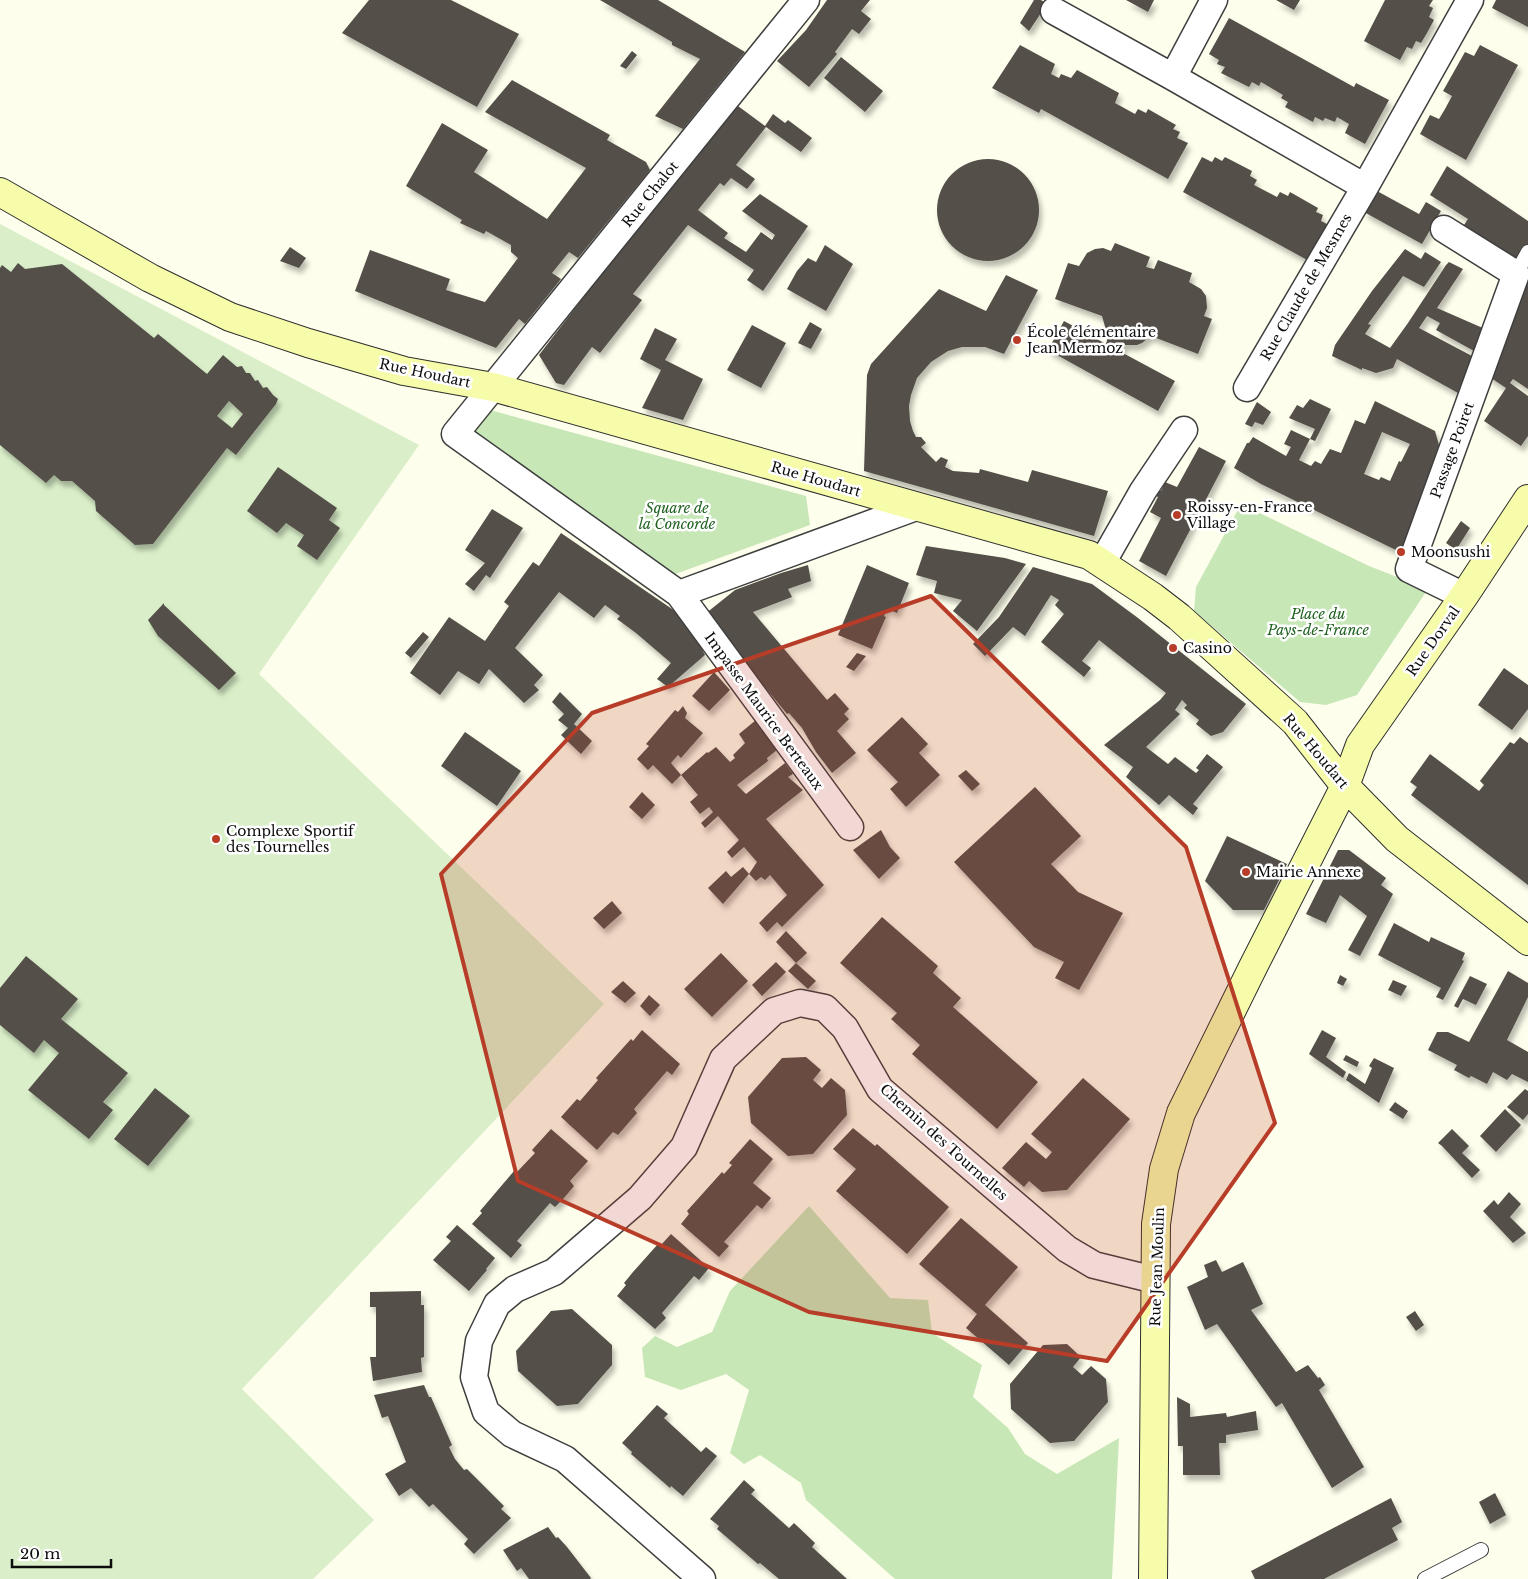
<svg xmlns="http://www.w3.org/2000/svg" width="1528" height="1579" viewBox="0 0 1528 1579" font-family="'Libre Baskerville',serif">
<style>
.green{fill:#c7e7b7}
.pitch{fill:#daefc9}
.building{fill:#544f49;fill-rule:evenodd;filter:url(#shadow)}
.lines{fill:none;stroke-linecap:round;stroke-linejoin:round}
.lane-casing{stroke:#3f3f3f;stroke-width:16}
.street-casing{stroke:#3f3f3f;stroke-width:29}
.secondary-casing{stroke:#2e2e2e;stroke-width:30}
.lane{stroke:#fff;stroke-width:14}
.street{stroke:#fff;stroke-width:26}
.secondary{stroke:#f6fca9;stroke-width:28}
.marked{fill:#b73d29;fill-opacity:0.2;stroke:#b73d29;stroke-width:4;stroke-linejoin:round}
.poi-dot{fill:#b73d29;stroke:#fff;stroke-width:2}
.labels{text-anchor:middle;stroke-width:5;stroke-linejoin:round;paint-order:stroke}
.street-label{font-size:14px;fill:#0c0c0c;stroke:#fff}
.poi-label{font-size:14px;fill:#0c0c0c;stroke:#fff;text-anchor:start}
.park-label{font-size:14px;font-style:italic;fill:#20611f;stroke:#fff}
</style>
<defs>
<filter id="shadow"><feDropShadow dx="3" dy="5.5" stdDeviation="2.5" flood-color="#0004"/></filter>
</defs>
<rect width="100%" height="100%" fill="#fefeec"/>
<path class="green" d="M490 410 806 496 810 525 670 576 467 435Z
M1241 504 1369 566 1428 589 1357 695 1326 705 1300 702 1194 611 1196 587Z
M809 1206 890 1298 928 1300 932 1333 982 1365 973 1397 1008 1428 1025 1454 1057 1474 1119 1438 1112 1579H895L806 1500 801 1483 760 1455 744 1464 730 1453 749 1390 726 1374 681 1390 645 1377 642 1348 655 1336 677 1347 712 1332 730 1291Z"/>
<path class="pitch" d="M0 224 419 445 259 674 604 1004 242 1389 374 1520 313 1579H0Z"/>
<path class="building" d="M369 0H451L519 34 477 107 342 33Z
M600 0H658L745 52 683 129 655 116 700 59 672 45V42Z
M827 0H870L861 11 871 19 859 34 852 29 835 52 837 54 809 87 777 61 806 30Z
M1034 0H1041L1047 4 1029 31 1020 23Z
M1126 0H1154L1148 12Z
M1276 0H1300L1294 10Z
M1385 0H1433L1429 6 1433 8 1429 17 1434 20 1427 33 1421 43 1416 41 1412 49 1407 47 1400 60 1364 41Z
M1496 0H1528V27L1492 8Z
M1229 18 1354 87 1356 83 1389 100 1365 144 1345 133 1349 124 1337 117 1335 122 1325 118 1323 121 1315 117 1313 122 1285 107 1288 102 1281 98 1283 95 1261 82 1259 86 1252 82 1249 87 1221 73 1225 67 1217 64 1219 60 1209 54Z
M1020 45 1055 64 1051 74 1059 78 1061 74 1071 78 1077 70 1119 93 1115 103 1135 114 1138 109 1146 113 1148 109 1176 125 1173 129 1180 132 1177 138 1188 143 1168 179 1041 109 1039 113 992 88Z
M1480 45 1518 65 1466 160 1420 134 1430 115 1439 119 1445 109 1452 96 1443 91 1465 52 1474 56Z
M632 51 637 55 626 69 620 66Z
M841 57 883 91 865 112 824 78Z
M512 80 610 135 607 140 646 162 650 170 578 258 569 252 552 273 561 279 525 324 519 319 496 348 355 291 370 250 450 279 446 290 485 302 518 258 511 252V245L486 231 484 234 460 223 462 220 406 186 442 123 488 150 474 172 547 219 586 168 485 112Z
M738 106 765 126 773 114 785 123 788 120 812 138 801 152 766 127 736 165 755 179 747 189 731 178 724 186 720 183 698 210 728 233 724 238 746 252 761 232 772 240 775 235 742 211 760 194 808 226 763 291 747 280 754 270 688 225 633 294 642 300 600 353 592 347 564 385 556 383 539 355 602 273Z
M1202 157 1212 162 1215 157 1222 161 1225 157 1252 171 1250 176 1257 180 1254 185 1277 197 1280 192 1288 196 1290 192 1318 208 1316 212 1323 215 1321 221 1329 225 1309 261 1183 192Z
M937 210a51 51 0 1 1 102 0a51 51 0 1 1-102 0Z
M1447 166 1528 221V247L1520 262 1464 225 1468 219 1430 195Z
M1377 191 1419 214 1426 202 1441 211 1422 244 1364 212Z
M1115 243 1150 257 1146 267 1154 269 1158 260 1192 273 1189 282 1201 289 1206 296 1207 308 1204 316 1212 319 1198 354 1151 336 1142 343 1137 345H1125L1121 352 1175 381 1158 411 1048 350 1064 321 1106 344 1108 337 1102 316 1055 299 1068 263 1079 266 1087 253 1095 249 1103 248 1111 251Z
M825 245 853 264 826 311 787 289 797 271 808 258 816 262Z
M290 247 306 258 299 268 280 261Z
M1405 249 1421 259 1425 252 1441 262 1424 287 1403 276 1368 324 1371 325 1365 334 1390 348 1408 323 1446 265 1449 262 1463 269 1437 308 1485 329 1474 351 1436 330 1440 323 1427 316 1419 328 1472 356 1458 393 1397 359 1393 368 1376 373 1362 368V370L1332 356 1335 345 1372 291Z
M18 263 25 269 62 264 154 338 158 334 207 374 223 355 237 367 242 366 246 373H250L255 381 258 380 263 388 267 387 273 395 278 399 276 404 236 455 227 448 153 544 135 545 96 511 95 501 72 481H61L54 475 46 483 0 445V268L2 265 11 272ZM229 401 243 414 232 428 217 416Z
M1528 266V389L1513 379 1510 383 1528 396V436L1521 446 1484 421 1506 388 1488 376 1487 362Z
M1006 275 1038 290 1004 354 985 347H962L948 351 931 362 917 378 911 395 909 406 910 421 913 431 916 437H921L926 443 921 447 936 462 941 457 948 460 945 467 953 471 979 473 980 469 1028 482 1032 470 1108 491 1094 536 864 471 867 375 871 364 939 289 986 311Z
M810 322 822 329 811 349 798 343Z
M752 325 786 343 761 388 727 370Z
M655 328 677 339 665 360 703 379 683 420 642 408 661 370 640 359Z
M1310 399 1331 409 1315 441 1310 439 1315 429 1289 418 1297 405 1303 408Z
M1375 401 1435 431 1439 445 1435 456 1437 457 1404 554 1261 484 1234 468 1247 443H1249L1253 437 1286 456 1291 447 1284 444 1291 430 1310 439 1299 460 1311 466 1315 461 1321 464 1330 449 1341 453 1355 420 1365 424ZM1382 432 1410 444 1401 462 1399 461 1390 481 1381 477 1379 480 1364 474Z
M1257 402 1271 412 1263 425 1255 422 1252 427 1245 424Z
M1199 447 1226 461 1166 576 1139 561 1161 518 1150 512 1158 497 1153 494 1156 489 1161 491 1165 482 1177 487Z
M278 467 337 508 329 520 340 528 317 560 297 546 304 535 286 523 277 533 247 511Z
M492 509 523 528 490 578 486 575 474 591 465 584 485 563 465 550Z
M1461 521 1470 528 1456 550 1446 543Z
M561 533 675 611 695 636 705 655 668 687 657 679 671 663 636 633 617 619 620 616 605 605 594 618 559 592 515 648 543 675 534 685 539 690 524 703 489 669 479 684 458 671 440 695 410 673 449 617 485 641 509 606 504 602 533 562 539 566Z
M926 546 1005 558 1026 564 977 631 953 611 962 600 934 593 937 581 916 575Z
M808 565 811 581 788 589 792 597 753 612 827 700 835 693 849 709 844 714 849 719 837 731 856 753 832 773 816 752 802 728 789 713 787 714 705 614 735 590 781 573Z
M867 565 909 583 897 613 887 609 884 616 886 617 872 649 838 635Z
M1033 567 1092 584 1138 618 1246 704 1223 732 1211 736 1196 724 1199 720 1184 708 1187 705 1182 700 1175 710 1180 714 1146 747 1168 764 1175 757 1196 773 1199 770 1196 768 1207 754 1223 767 1193 804 1198 808 1193 815 1169 795 1159 805 1126 777 1133 767 1104 745 1160 700 1166 693 1099 640 1082 661 1091 668 1084 677 1041 642 1064 614 1055 605 1059 600 1051 595 1025 636 1013 627 985 656 973 644 999 617Z
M164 603V605L236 673 219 690 158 636 148 620Z
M423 632 429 637 411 658 405 653Z
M857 653 866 656 854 671 846 667Z
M1504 668 1528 685V709L1512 730 1478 705Z
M714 672 730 690 709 711 692 696Z
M560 692 582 714 574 724 592 741 581 754 561 735 568 728 558 720 564 714 552 702Z
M683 706 687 713 685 718 703 733 681 758 678 755 671 763 681 775 672 784 653 765 648 770 637 759 649 746 646 744 675 710 678 712Z
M902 717 928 744 919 753 940 775 906 807 890 789 898 782 867 750Z
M756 720 777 750 767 758 768 761 737 785 746 794 785 763 793 774 788 777 803 790 766 819 824 885 782 927 777 922 767 932 759 923 787 895 770 875 765 880 761 877 756 881 749 874 757 862 744 847 732 858 727 852 739 840 718 816 705 828 701 823 713 812 709 807 700 814 690 802 698 795 681 775 707 752 708 753 716 747 730 762 735 758 733 755 745 743 739 734Z
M465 732 521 771 497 806 441 766Z
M1520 737 1528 743V885L1411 795 1417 787 1410 782 1430 754 1479 791 1484 785 1480 781 1510 742 1514 744Z
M966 770 980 784 972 791 958 776Z
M1035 787 1081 836 1051 864 1078 892 1123 913 1079 990 1055 978 1064 962 1034 947 954 862Z
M642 792 655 805 642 819 629 807Z
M881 830 890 847 900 858 879 879 853 850Z
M1227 836 1287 864 1264 910H1233L1205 881Z
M1338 850H1349L1386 878 1381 885 1393 894 1360 956 1348 950 1367 916 1340 895 1326 923 1306 914Z
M743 867 749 874 723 904 708 888 726 871 731 877Z
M612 901 622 913 604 929 593 918Z
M882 917 938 966 933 973 961 998 953 1007 1038 1082 997 1129 912 1054 920 1045 891 1019 897 1013 840 963Z
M1394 923 1429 942 1431 937 1465 953 1462 960 1464 961 1443 1000 1436 997 1441 988 1378 955Z
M786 931 807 953 796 963 776 942Z
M721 953 748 981 712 1017 684 989Z
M26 956 78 999 61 1019 128 1073 103 1102 113 1110 89 1139 28 1090 59 1053 44 1040 34 1053 0 1025V988Z
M776 962 786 972 762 996 752 985Z
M796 963 816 981 808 989 788 971Z
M1508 971 1528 983V997L1507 1040 1528 1052V1082L1512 1074 1507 1080 1493 1072 1487 1084 1471 1076 1469 1078 1454 1070 1457 1065 1428 1050 1437 1032H1448L1469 1042Z
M1340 975 1347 979 1343 986 1337 983Z
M1470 976 1487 984 1476 1005 1463 999 1458 1008 1454 1006Z
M1393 980 1407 986 1401 996 1388 990Z
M623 981 636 993 625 1003 611 992Z
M649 995 660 1005 650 1016 640 1006Z
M642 1030 680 1064 672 1075 667 1071 634 1109 637 1113 618 1135 613 1132 597 1150 561 1117 577 1099 580 1101 598 1080 596 1078 631 1039 633 1041Z
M1322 1030 1336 1038 1326 1057 1346 1072 1343 1078 1309 1054Z
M1346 1055 1359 1062 1357 1067 1343 1060Z
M806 1057 821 1070 813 1080 822 1088 831 1078 845 1090 847 1115 813 1154 788 1156 751 1123 748 1097 782 1058Z
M1374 1058 1394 1068 1379 1103 1346 1080 1349 1073 1365 1084 1372 1068 1369 1066Z
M1083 1078 1130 1119 1067 1190 1042 1192 1029 1181 1024 1187 1002 1168 1026 1142 1046 1159 1052 1152 1031 1134Z
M155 1088 190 1116 148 1166 114 1139Z
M1525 1089 1528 1091V1114L1523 1120 1507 1107Z
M1395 1102 1408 1111 1403 1119 1389 1110Z
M1505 1109 1521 1125 1496 1152 1480 1136Z
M853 1128 875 1146 877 1144 949 1207 907 1254 836 1191 856 1169 833 1149Z
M551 1129 588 1161 570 1181 574 1186 564 1198 555 1207 550 1203 517 1241 522 1245 511 1258 472 1224 482 1213 480 1211 514 1171 516 1173 535 1153 532 1150Z
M1452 1129 1469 1146 1462 1153 1480 1170 1472 1178 1442 1146 1438 1143Z
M750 1139 773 1159 753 1183 771 1198 762 1209 757 1205 724 1242 729 1246 719 1257 681 1224 689 1214 687 1211 722 1172 724 1174 732 1165 729 1163Z
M1509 1192 1521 1204 1510 1217 1526 1233 1513 1243 1483 1211 1494 1200 1498 1205Z
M961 1218 1018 1267 985 1305 1028 1343 1009 1365 966 1328 977 1314 919 1264Z
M457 1225 495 1258 486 1269 487 1270 469 1291 433 1260 451 1241 446 1237Z
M671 1234 709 1268 699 1280 694 1276 662 1313 666 1318 655 1329 617 1296 626 1285 624 1283 633 1272 658 1244 661 1245Z
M1216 1260 1222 1272 1243 1262 1263 1304 1251 1310 1296 1372 1308 1365 1318 1378 1320 1377 1325 1385 1319 1390 1364 1467 1332 1488 1282 1403 1276 1407 1217 1324 1205 1330 1187 1287 1208 1277 1204 1265Z
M421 1291V1305H424V1357L421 1358 422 1372 373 1381 370 1357H376V1307H370V1292Z
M572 1309 612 1345V1365L578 1404 557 1406 518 1371 516 1351 551 1311Z
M1415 1311 1424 1325 1416 1331 1406 1317Z
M1067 1344 1081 1357 1073 1367 1082 1375 1091 1366 1106 1379 1108 1402 1074 1441 1050 1443 1011 1409 1010 1384 1043 1345Z
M424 1385 429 1397H431L452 1445 449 1447 455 1459 464 1470 467 1469 504 1506 501 1509 511 1518 474 1554 464 1544 468 1539 433 1504 429 1507 411 1488 399 1496 385 1474 406 1462 388 1416 382 1418 374 1395Z
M1177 1397 1190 1404V1417L1226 1413 1227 1417 1256 1411 1258 1430 1226 1435V1443H1219L1220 1475H1183V1446H1178Z
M657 1405 668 1414 664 1418 701 1452 706 1447 717 1456 683 1496 671 1486 670 1488 631 1454 632 1452 622 1443Z
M744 1480 755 1490 751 1494 789 1528 794 1523 815 1543 812 1547 847 1579H779L760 1563 758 1564 717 1529 719 1526 710 1519Z
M1495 1493 1506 1515 1490 1524 1479 1502Z
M1391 1498 1402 1522 1392 1528 1398 1540 1324 1579H1255L1251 1571Z
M548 1527 556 1538 558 1537 567 1547 591 1578 590 1579H529L521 1568 517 1571 503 1550Z"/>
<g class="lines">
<g class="lane-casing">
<path id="lane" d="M1516 274 1528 252
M1425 1579 1481 1550"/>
</g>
<g class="street-casing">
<path id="street" d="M806 0 455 434 679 594 916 507
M1054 11 1173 77 1365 187
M1173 77 1214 0
M1444 229 1516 274 1409 569 1464 596
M1247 388 1365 187 1470 0
M1102 563 1143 491 1184 430
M679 594 850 827
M702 1579 565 1459 512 1434 486 1412 474 1377 479 1341 497 1304 515 1289 554 1272 640 1198 684 1147 723 1059 774 1011 800 1003 825 1008 845 1028 880 1089 1067 1249 1094 1265 1155 1280"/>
</g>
<g class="secondary-casing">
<path id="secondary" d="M0 192 150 278 230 317 308 343 404 371 493 387 1089 555 1153 597 1179 617 1295 722 1345 786 1397 839 1528 941
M1153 1579 1156 1224 1164 1169 1181 1113 1253 967 1345 786 1360 745 1464 596 1528 499"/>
</g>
<use href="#lane" class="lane"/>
<use href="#street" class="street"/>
<use href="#secondary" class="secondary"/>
</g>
<path class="marked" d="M931 596 1186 847 1275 1123 1107 1361 809 1312 518 1181 441 874 592 713Z"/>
<g class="poi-dot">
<circle cx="1017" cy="340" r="5"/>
<circle cx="1177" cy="515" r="5"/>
<circle cx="1401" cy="552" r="5"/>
<circle cx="1173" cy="648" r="5"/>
<circle cx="216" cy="839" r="5"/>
<circle cx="1246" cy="872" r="5"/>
</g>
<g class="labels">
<g class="street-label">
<text transform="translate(650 194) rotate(-51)" y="5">Rue Chalot</text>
<text transform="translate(1306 287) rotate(-60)" y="5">Rue Claude de Mesmes</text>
<text transform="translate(425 373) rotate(12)" y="5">Rue Houdart</text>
<text transform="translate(1452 450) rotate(-70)" y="5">Passage Poiret</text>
<text transform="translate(816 479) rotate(16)" y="5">Rue Houdart</text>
<text transform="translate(1433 641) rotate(-55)" y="5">Rue Dorval</text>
<text transform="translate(764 711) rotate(54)" y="5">Impasse Maurice Berteaux</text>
<text transform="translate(1316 751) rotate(50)" y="5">Rue Houdart</text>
<text transform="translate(944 1142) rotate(42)" y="5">Chemin des Tournelles</text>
<text transform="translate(1157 1267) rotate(-88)" y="5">Rue Jean Moulin</text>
</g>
<g class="poi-label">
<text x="1027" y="337">École élémentaire<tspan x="1027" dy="16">Jean Mermoz</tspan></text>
<text x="1187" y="512">Roissy-en-France<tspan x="1187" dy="16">Village</tspan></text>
<text x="1411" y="557">Moonsushi</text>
<text x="1183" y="653">Casino</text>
<text x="226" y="836">Complexe Sportif<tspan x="226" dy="16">des Tournelles</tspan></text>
<text x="1256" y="877">Mairie Annexe</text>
</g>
<g class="park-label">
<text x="677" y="513">Square de<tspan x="677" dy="16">la Concorde</tspan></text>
<text x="1318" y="619">Place du<tspan x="1318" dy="16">Pays-de-France</tspan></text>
</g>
</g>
<path d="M12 1559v8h99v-8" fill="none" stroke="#0c0c0c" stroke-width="2.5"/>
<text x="20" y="1559" font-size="15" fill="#0c0c0c" stroke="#ffffff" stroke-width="4" paint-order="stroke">20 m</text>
</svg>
